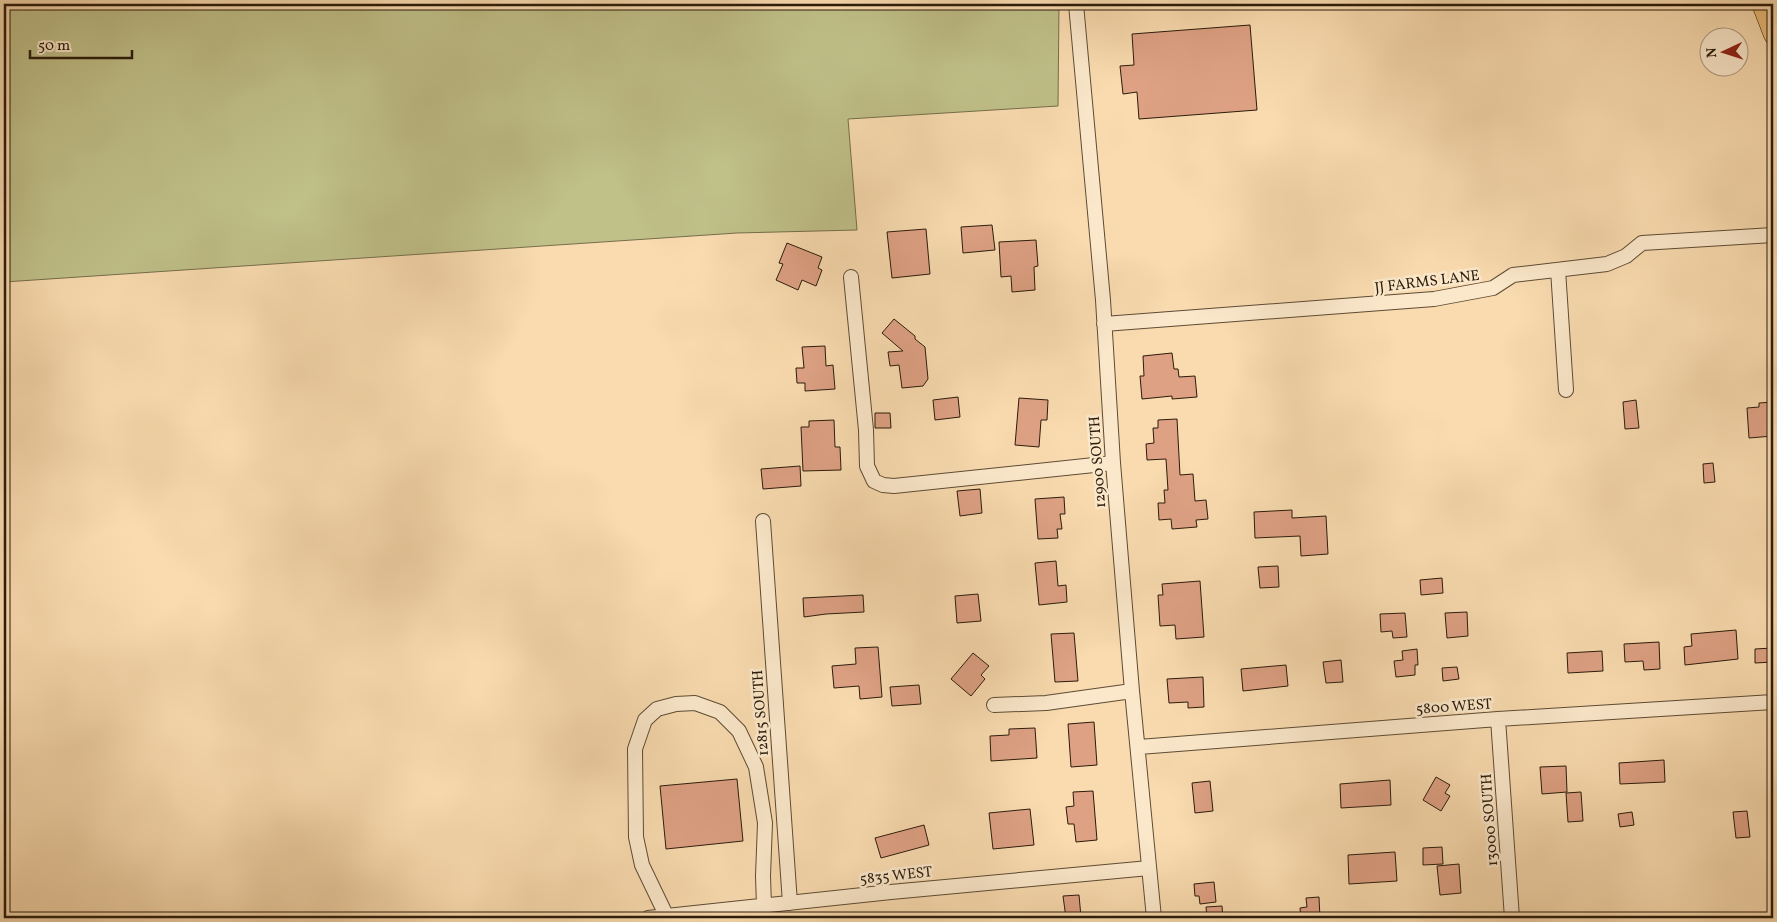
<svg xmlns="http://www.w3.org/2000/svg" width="1777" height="922" viewBox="0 0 1777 922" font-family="Vollkorn,serif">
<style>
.green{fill:#c0c089;stroke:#766e4a}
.building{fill:#dea184;stroke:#2b1b0b}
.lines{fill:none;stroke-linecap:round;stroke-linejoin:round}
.minor-casing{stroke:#5e4b34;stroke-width:16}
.major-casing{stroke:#2b1b0b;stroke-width:19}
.minor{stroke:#fbe8cb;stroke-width:14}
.major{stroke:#ecbe78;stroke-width:18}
.labels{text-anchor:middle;stroke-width:5;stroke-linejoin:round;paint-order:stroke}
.street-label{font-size:15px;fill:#2b1b0b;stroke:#fbe8cb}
</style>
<rect width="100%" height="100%" fill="#f9dbaf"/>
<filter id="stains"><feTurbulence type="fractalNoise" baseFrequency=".004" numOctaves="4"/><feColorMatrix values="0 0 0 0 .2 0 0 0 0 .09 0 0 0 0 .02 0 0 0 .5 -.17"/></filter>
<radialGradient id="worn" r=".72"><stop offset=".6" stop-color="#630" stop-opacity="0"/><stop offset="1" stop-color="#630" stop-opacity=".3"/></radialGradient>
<path class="green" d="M4 4H1059L1058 106 848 119 857 230 737 233 4 282Z"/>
<path class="building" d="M1250 25 1257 110 1139 119 1137 92 1123 94 1120 66 1134 65 1132 34Z
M992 225 995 250 963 253 961 227Z
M926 229 930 274 892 278 887 232Z
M1036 240 1038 266 1034 267 1035 290 1012 292 1011 276 1001 277 999 242Z
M787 243 822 257 818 268 822 270 816 286 802 280 798 290 776 280 783 264 779 263Z
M894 319 915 336V339L925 347 928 379 923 386 902 388 899 365 890 366 888 352 903 351 882 333Z
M825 346 826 366 833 365 835 389 805 391V383H797L796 368H804L802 347Z
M1172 353 1174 369H1178L1179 377 1195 376 1197 397 1172 399V396L1142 399 1140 376H1144L1143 356Z
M958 397 960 417 935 420 933 400Z
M1019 398 1048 400 1047 420H1041L1039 447 1015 445Z
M1636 400 1639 428 1625 429 1623 402Z
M1773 402V436L1749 438 1747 408 1759 407V403Z
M875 413H890L891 428H875Z
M1177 419 1180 475 1193 474 1195 501 1206 500 1208 519 1196 520 1197 527 1172 529 1171 519 1159 520 1158 503H1165L1164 490H1168L1166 459 1147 460 1146 444 1154 443 1153 428H1158V420Z
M834 420 835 447H840L841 470 803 471 801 427H809V421Z
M1713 463 1715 482 1704 483 1703 464Z
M800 466 801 486 763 489 761 469Z
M980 489 982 513 960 516 957 491Z
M1064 497 1065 514H1060L1062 529H1057L1058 538 1038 539 1035 499Z
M1292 510V518L1326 516 1328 554 1301 556 1300 536 1255 538 1254 512Z
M1056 561 1058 586 1066 585 1067 602 1039 605 1035 563Z
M1278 566 1279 587 1260 588 1258 567Z
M1442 578 1443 593 1421 595 1420 580Z
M1200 581 1204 637 1176 639 1175 625 1160 626 1158 595H1163L1162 584Z
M978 594 981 621 957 623 955 596Z
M863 595 864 612 826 614 804 617 803 598Z
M1467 612 1468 636 1447 638 1445 613Z
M1405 613 1407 637 1393 638 1392 631 1381 632 1380 614Z
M1736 630 1738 659 1685 665 1684 647 1692 646 1691 634Z
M1074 633 1078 681 1055 682 1051 634Z
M1659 642 1660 669 1644 670 1643 661 1625 662 1624 644Z
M878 647 882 697 860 699 859 686 834 688 832 666 856 664 855 648Z
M1773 648V662L1755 663V649Z
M1417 649 1418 665H1415V675L1396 677 1394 661 1403 660 1402 651Z
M1602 651 1603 671 1568 673 1567 653Z
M973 653 989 666 981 675 985 679 971 696 951 679Z
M1341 660 1343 682 1326 683 1323 662Z
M1286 665 1288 686 1243 691 1241 669Z
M1457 667 1459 679 1443 681 1442 668Z
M1203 677 1204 707 1188 708V702L1169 703 1167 679Z
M919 685 921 704 892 706 890 687Z
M1094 722 1097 765 1071 767 1068 724Z
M1035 728 1037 758 991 761 990 736 1009 735V729Z
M1664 760 1665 782 1620 784 1619 763Z
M1566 766 1567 792 1542 794 1540 767Z
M1436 777 1450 785 1445 793 1450 796 1441 811 1423 800Z
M737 779 743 841 666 849 660 786Z
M1390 780 1391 805 1341 808 1340 784Z
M1210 781 1213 811 1195 813 1192 783Z
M1093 791 1097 840 1076 842 1074 824H1068L1066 807 1074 806 1073 792Z
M1581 792 1583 821 1568 822 1566 793Z
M1030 809 1034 845 993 849 989 813Z
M1747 811 1750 837 1736 838 1733 812Z
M1632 812 1634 825 1620 827 1618 814Z
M924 825 929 845 881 858 875 838Z
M1442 847 1443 864 1423 865V848Z
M1395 852 1397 881 1349 884 1348 855Z
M1459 864 1461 893 1440 895 1437 866Z
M1214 882 1216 902 1200 904 1199 896H1195L1194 884Z
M1079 895 1081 917 1066 918 1063 896Z
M1319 897 1320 918H1301L1300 908 1307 907 1306 898Z
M1222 906 1223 918H1207L1206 907Z"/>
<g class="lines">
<g class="minor-casing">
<path id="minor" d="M1076 4 1103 300 1113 463 1132 691 1154 918
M1558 270 1566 390
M851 277 866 430 867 466 874 481 883 485 894 486 1113 463
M1104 324 1434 299 1493 288 1513 275 1607 264 1626 256 1642 243 1773 235
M763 521 790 903
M994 705 1046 703 1132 691
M1498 719 1512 918
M1139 747 1498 719 1773 702
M667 917 642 865 636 837 635 749 645 720 657 709 676 704 695 703 720 712 739 731 756 767 765 823 763 876 764 906
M648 918 891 892 1149 868"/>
</g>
<g class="major-casing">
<path id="major" d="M1761 4 1773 35"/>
</g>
<use href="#minor" class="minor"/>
<use href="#major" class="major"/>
</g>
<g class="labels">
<g class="street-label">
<text transform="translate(1427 281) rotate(-7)" y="5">JJ FARMS LANE</text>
<text transform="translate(1097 462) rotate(-94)" y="5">12900 SOUTH</text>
<text transform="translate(1454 706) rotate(-4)" y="5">5800 WEST</text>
<text transform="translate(760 713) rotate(-94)" y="5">12815 SOUTH</text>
<text transform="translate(1489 820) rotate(-94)" y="5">13000 SOUTH</text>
<text transform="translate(896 875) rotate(-6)" y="5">5835 WEST</text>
</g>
</g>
<rect width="1777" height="922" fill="none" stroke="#f9dbaf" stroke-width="20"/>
<rect x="5" y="5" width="1767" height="912" fill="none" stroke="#2b1b0b" stroke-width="2.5"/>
<rect x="10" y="10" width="1757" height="902" fill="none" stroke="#2b1b0b"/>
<g transform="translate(1724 52) rotate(266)"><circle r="24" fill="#fbe8cb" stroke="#a8967e"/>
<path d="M0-4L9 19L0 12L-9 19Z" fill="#8f2418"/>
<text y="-8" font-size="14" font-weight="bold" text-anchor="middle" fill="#2b1b0b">N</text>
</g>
<path d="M30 50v8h102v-8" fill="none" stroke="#2b1b0b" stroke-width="2.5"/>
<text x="38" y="50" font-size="15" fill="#2b1b0b" stroke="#fbe8cb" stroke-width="4" paint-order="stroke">50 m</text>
<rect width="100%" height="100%" filter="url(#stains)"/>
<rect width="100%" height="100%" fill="url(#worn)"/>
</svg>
